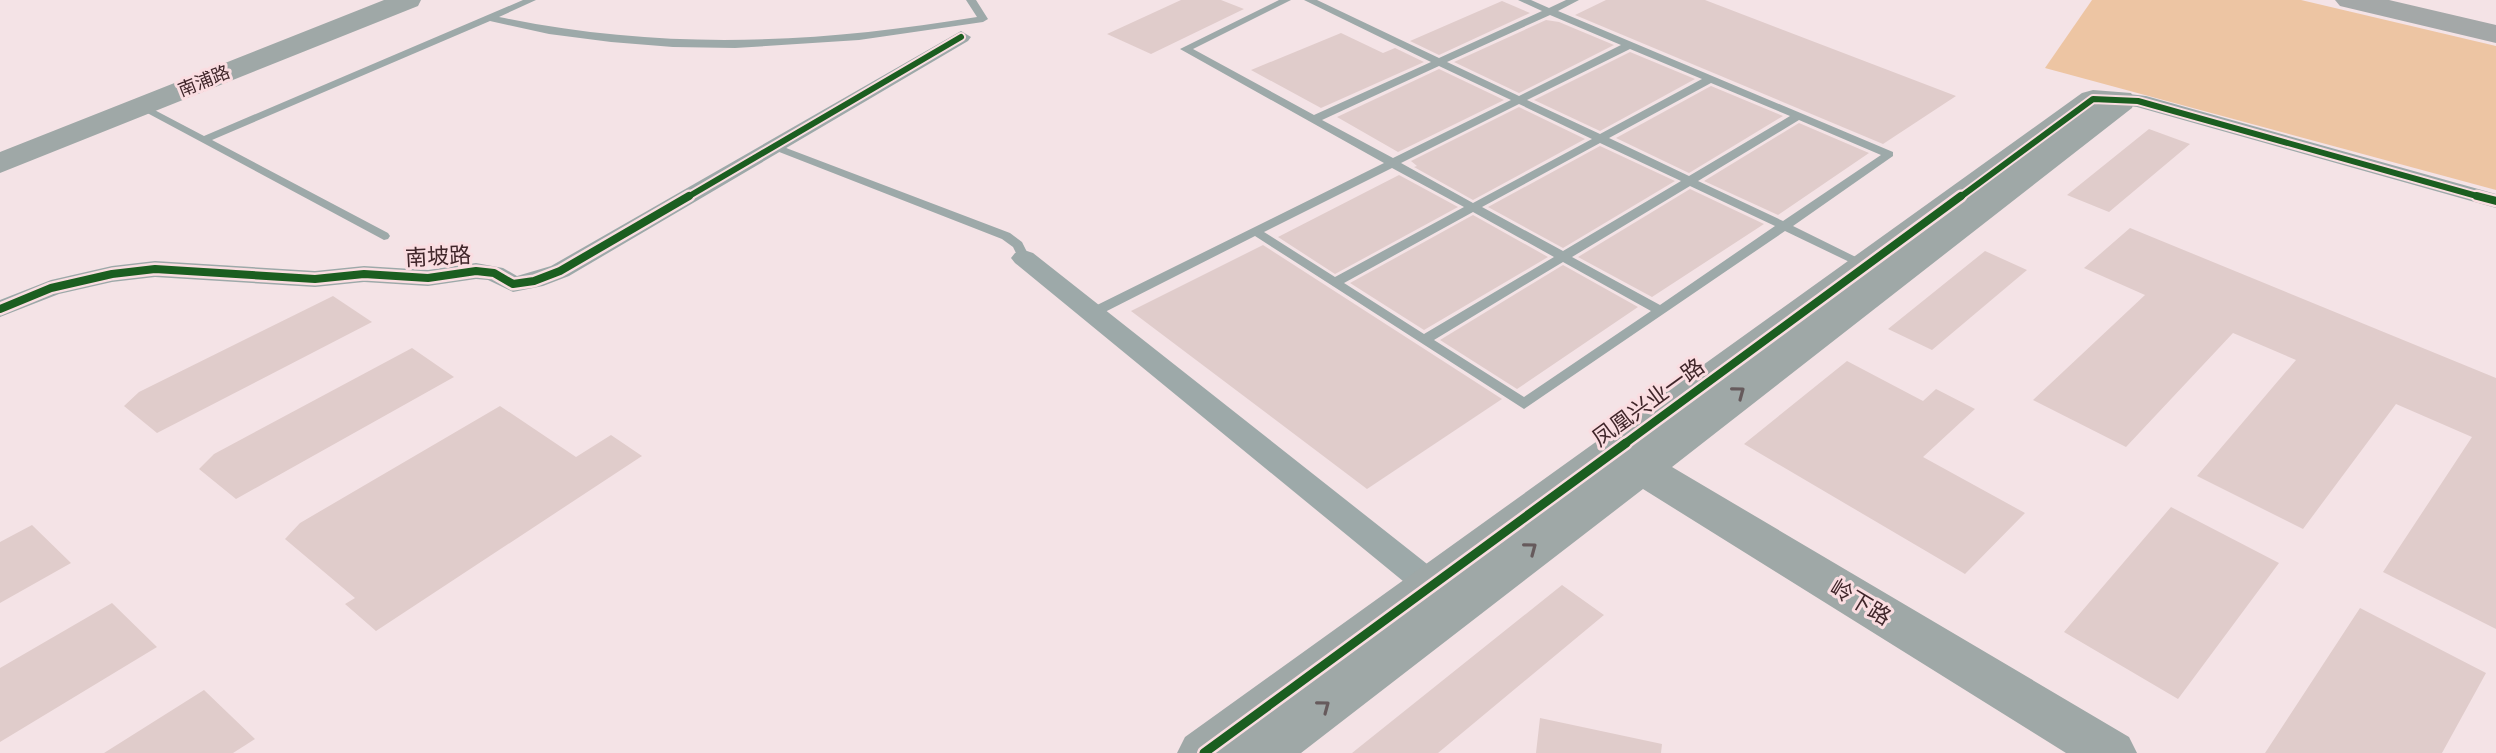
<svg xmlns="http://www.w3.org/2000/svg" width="2496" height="753" viewBox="0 0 2496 753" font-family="Jost,'Noto Sans SC',sans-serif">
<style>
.green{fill:#edc5a3}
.building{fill:#e0cccb}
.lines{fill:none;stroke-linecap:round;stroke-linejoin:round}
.lane{fill:#9da9a9;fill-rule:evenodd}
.street{fill:#9da9a9;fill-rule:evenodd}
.secondary{fill:#9fa8a7;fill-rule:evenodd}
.highway{fill:#a4a8a8;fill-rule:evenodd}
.cycleway-far2-casing{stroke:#fadde1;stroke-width:10}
.cycleway-far1-casing{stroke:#fadde1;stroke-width:13}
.cycleway-casing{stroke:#fadde1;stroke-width:14}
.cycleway-far2{stroke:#1b5e20;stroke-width:6}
.cycleway-far1{stroke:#1b5e20;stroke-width:8}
.cycleway{stroke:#1b5e20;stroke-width:9}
.oneway{stroke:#665a5c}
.labels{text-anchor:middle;stroke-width:6;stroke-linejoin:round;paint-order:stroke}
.far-street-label{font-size:18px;fill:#40262a;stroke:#fadde1}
.street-label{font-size:22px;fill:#40262a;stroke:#fadde1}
</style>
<rect width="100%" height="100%" fill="#f4e3e6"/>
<path class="green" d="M2092 0H2301L2496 46V190L2045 68Z"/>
<path class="building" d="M1181 0H1221L1244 9 1151 54 1107 34Z
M1606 0H1705L1956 96 1883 144 1575 15Z
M1502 1 1530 13 1439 55 1410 41Z
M1546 20 1559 22 1614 45 1519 93 1454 62Z
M1341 33 1383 53 1395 48 1424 62 1321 108 1251 70Z
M1630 52 1695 79 1600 131 1534 100Z
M1439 69 1504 100 1398 152 1337 117Z
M1711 86 1783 116 1689 173 1616 138Z
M1519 107 1585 139 1473 200 1414 167 1417 166 1411 161Z
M1799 123 1869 153 1778 215 1704 181Z
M2149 129 2190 144 2109 212 2067 195Z
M1600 146 1675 181 1563 248 1488 207Z
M1399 175 1458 207 1335 274 1278 237Z
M1690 189 1764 224 1652 297 1578 257Z
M1473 215 1548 257 1424 330 1350 283Z
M2130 228 2496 378V629L2383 572 2472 437 2396 404 2303 529 2197 476 2296 360 2233 333 2126 447 2033 400 2145 295 2084 268Z
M1263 245 1502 399 1367 489 1131 311Z
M1985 251 2027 270 1932 350 1888 329Z
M1563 265 1638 307 1517 389 1440 340Z
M333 296 372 322 157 433 124 406 139 392Z
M412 348 454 377 236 499 199 469 214 454Z
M1847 361 1923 401 1936 389 1975 409 1923 457 2025 513 1965 574 1744 444Z
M500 406 576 457 611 435 642 456 376 631 345 604 355 598 285 539 300 523Z
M2171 507 2279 563 2178 699 2064 632Z
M32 525 71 563 0 603V542Z
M1562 585 1604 615 1438 753H1352Z
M112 603 157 647 0 742V668Z
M2360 608 2486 673 2442 753H2265Z
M204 690 255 739 233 753H104Z
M1540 718 1662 744 1661 753H1536Z"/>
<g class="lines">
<path class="lane" d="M523 0H536L499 17C663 51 812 44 977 17L966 0H976L988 19 983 22 859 40 735 48 673 47 611 42 549 34 490 21 212 140 388 233 390 236 388 239 384 240 136 107 137 105H145L204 136Z
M1279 0H1291L1193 49 1314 115 1431 62 1304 0H1317L1439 58 1542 11 1518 0H1531L1549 8 1566 0H1579L1558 11 1893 152V156L1793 226 1872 265 1866 269 1862 268 1785 231 1524 409 1255 236 1097 316H1087L1085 313 1087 310 1384 163 1180 49ZM1550 15 1621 45 1519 96 1447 62ZM1630 49 1702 79 1600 134 1527 100ZM1439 66 1511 100 1393 158 1322 120ZM1711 83 1790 116 1689 176 1609 138ZM1519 104 1592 139 1473 203 1401 163ZM1799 120 1881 155 1783 221 1698 181ZM1600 143 1681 181 1563 251 1482 207ZM1392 168 1464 207 1335 277 1264 232ZM1690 186 1775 226 1660 305 1572 257ZM1473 212 1554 257 1424 334 1344 283ZM1563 262 1651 311 1524 397 1434 340Z
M773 143 1010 233 1022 242 1030 258 1028 261H1020L1013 247 1002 239 769 148V144Z"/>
<path class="street" d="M961 31 971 37 968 41 569 276 543 286 513 292 488 280 476 279 428 286 364 282 315 287 155 277 112 282 59 294 0 317V300L51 280 112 266 155 261 315 271 364 266 428 270 476 263 503 268 517 276 551 266Z
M2120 93 2146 96 2496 194V208L2137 107 2112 104 2109 99 2112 94Z
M1024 250 1033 253 1455 586 1460 595 1455 604 1443 608 1431 604 1015 263 1011 258 1015 253Z"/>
<path class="secondary" d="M384 0H421L418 6 0 173V152Z
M2093 90 2131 93 2135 99 2132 108 1672 467 2129 737 2137 753H2066L1643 489 1301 753H1177L1185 737 2082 93Z"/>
<path class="highway" d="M2335 0H2389L2496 25V43L2340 6Z"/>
<g class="cycleway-far2-casing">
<path id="cycleway-far2" d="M686 198 961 37
M1959 198 2093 99 2138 101 2484 198"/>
</g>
<g class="cycleway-far1-casing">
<path id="cycleway-far1" d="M2477 196 2496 201
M0 309 51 288 112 274 155 269 315 279 364 274 428 278 476 271 494 273 513 284 534 281 560 271 689 196
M1623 445 1961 196"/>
</g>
<g class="cycleway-casing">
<path id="cycleway" d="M1204 753 1626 443"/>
</g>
<use href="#cycleway-far2" class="cycleway-far2"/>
<use href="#cycleway-far1" class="cycleway-far1"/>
<use href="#cycleway" class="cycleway"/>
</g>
<defs><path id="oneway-chevron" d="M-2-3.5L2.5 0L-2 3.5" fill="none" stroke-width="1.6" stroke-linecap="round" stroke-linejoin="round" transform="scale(2)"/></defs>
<g class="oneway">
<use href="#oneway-chevron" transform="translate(1739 392) rotate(-37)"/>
<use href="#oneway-chevron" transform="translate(1531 548) rotate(-37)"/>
<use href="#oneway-chevron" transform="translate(1324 706) rotate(-37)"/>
</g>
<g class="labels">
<g class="far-street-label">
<text transform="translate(204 81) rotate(-22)" y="6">南浦路</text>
</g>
<g class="street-label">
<text transform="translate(438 256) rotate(-3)" y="8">南坡路</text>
<text transform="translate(1648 402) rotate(-36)" y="8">凤凰兴业一路</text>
<text transform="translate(1861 602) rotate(31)" y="8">岭下路</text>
</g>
</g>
</svg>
